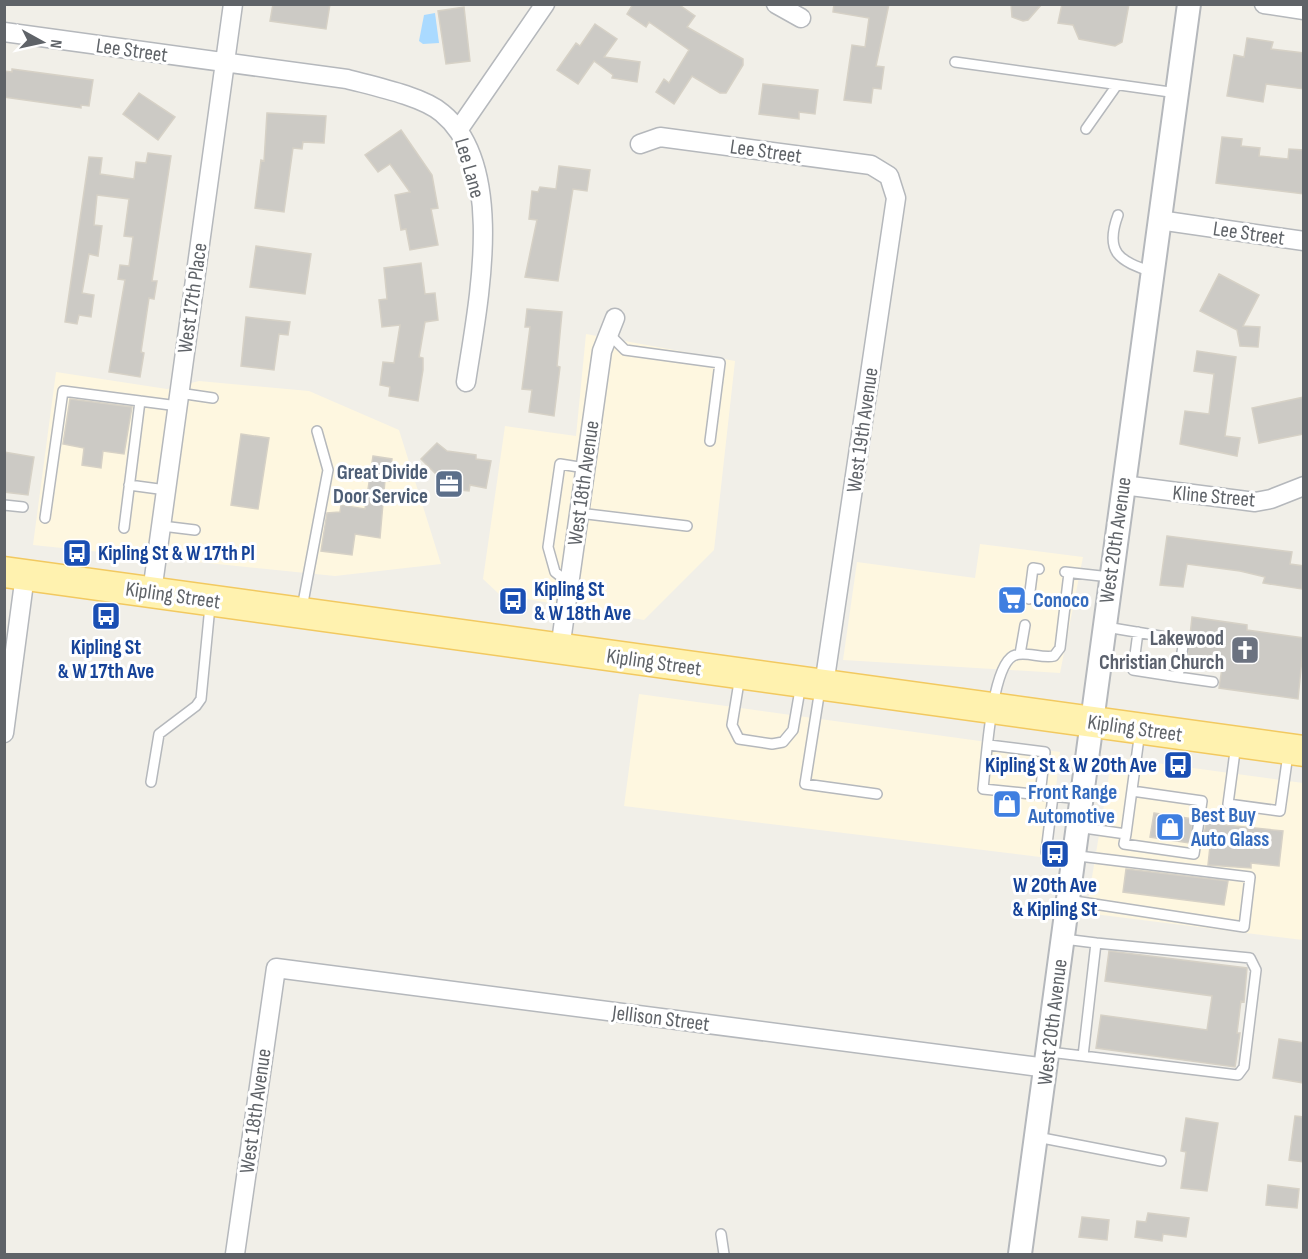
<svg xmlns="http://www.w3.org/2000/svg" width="1308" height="1259" viewBox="0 0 1308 1259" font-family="'Sofia Sans Condensed',sans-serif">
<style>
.commercial{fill:#fef7e0}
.water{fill:#aadaff}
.building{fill:#cccac5;stroke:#d6d1c6;stroke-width:1.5}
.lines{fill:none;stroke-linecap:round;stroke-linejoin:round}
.service-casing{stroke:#b5b8bc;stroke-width:12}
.minor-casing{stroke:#b5b8bc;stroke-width:21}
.tertiary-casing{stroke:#b5b8bc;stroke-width:26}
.primary-casing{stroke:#f2c960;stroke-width:33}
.service{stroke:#fff;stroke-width:9}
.minor{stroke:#fff;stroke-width:18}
.tertiary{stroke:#fff;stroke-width:22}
.primary{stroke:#fff2af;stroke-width:30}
.labels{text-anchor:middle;stroke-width:6;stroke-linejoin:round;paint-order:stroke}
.street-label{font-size:21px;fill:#5f6368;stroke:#fff}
.service-label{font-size:21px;font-weight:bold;fill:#4e5e75;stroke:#fff;text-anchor:end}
.transit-label{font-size:21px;font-weight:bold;fill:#164399;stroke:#fff;text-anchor:start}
.shop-label{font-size:21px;font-weight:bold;fill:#366cbe;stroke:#fff;text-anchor:start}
.worship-label{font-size:21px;font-weight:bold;fill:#5b616d;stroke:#fff;text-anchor:end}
</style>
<rect width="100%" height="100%" fill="#f1efe8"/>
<path class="commercial" d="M586 334 735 361 714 550 644 620 499 594 483 579 505 426 576 436Z
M56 372 167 389 199 381 309 391 399 430 441 564 335 576 33 545Z
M980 544 1083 557 1060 673 843 660 857 562 975 578Z
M639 694 1060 752 1048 858 624 806Z
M1112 757 1303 783V940L1086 913Z"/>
<path class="water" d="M435 13 439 43 423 44 419 41 424 15Z"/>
<path class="building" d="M273 4H330L326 29 270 21Z
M633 4H678L695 16 687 27 743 59V65L726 93H720L692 76 674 104 656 92 664 79 669 83 689 50 649 22 646 27 627 14Z
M834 4H889L876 66 884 67 881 89 873 88 871 103 844 100 852 45 865 47 869 18 833 12Z
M1011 4H1042L1028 20 1023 21 1012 17Z
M1062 4H1129L1122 42 1115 46 1079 39 1073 25 1058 23Z
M464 7 470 61 446 64 438 11Z
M595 24 617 39 604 57 640 62 637 82 612 78 613 75 594 61 578 84 557 70 576 43 580 46Z
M1247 38 1273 42 1271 49 1304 53V89L1266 84 1263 102 1227 96 1234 55 1244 57Z
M12 69 93 80 89 106 81 105V108L4 97V71L12 72Z
M763 84 818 90 815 114 799 112V119L759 114Z
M139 93 175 117 158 140 123 114Z
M267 113 326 116 324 143 303 142 302 149 293 148 284 212 255 208 261 160 264 161Z
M401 130 432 175 438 208 431 209 438 245 410 250 406 229 401 230 395 195 410 192 390 164 378 172 365 155Z
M1222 137 1242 139 1241 146 1260 148 1259 156 1288 159 1289 149 1304 150V194L1216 183Z
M148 153 171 156 152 281H157L154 299 149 298 141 352 144 353 140 377 109 372 125 280 118 279 120 265 129 266 133 237 124 236 129 199 97 195 94 225 102 226 98 256 89 254 82 293 94 295 91 317 79 315 77 324 65 322 89 157 102 158 100 174 134 179 136 162 146 163Z
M559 166 590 170 587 191 573 189 558 281 525 277 537 220 529 219 532 191 538 192 540 187 556 189Z
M256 246 311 254 305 294 250 287Z
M421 263 425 294 435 293 438 320 425 322 419 357 423 358V370L418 401 389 396 390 387 380 385 383 362 394 363 400 325 382 327 379 300 387 299 384 268Z
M1219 274 1259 295 1243 326 1260 327 1258 347 1240 346 1237 330 1200 311Z
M527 309 562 312 557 366 560 367 554 416 529 412 532 390 522 389 530 327H525Z
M246 317 290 322 288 335 279 334 274 370 241 366Z
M1197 351 1236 357 1225 436 1240 438 1237 456 1180 444 1185 411 1209 414 1214 374 1194 371Z
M1304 397V434L1259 443 1252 408Z
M70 399 132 407 124 454 103 451 101 468 82 465 84 448 63 444Z
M241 434 269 438 258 509 231 505Z
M437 443 447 451 476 455V459L491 461 486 488 470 485 469 491 448 489 449 479 439 477 421 459Z
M4 452 34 457 28 495 4 492Z
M373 456 392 459 389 481 385 480 380 538 355 534 352 555 321 551 327 513 340 512 341 505 365 509Z
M1167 536 1292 552 1290 564 1304 566 1302 589 1263 583 1265 577 1240 571 1187 564 1183 587 1160 585Z
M1192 617 1247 625V630L1304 638 1298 699 1219 688 1222 668 1187 663Z
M1154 813 1193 819 1189 843 1150 837Z
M1206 823 1283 831 1279 866 1251 863V868L1208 865 1210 846 1202 845Z
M1126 869 1228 881 1224 905 1123 892Z
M1109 951 1247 968 1244 1002 1241 1001 1237 1033H1240L1235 1067 1096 1048 1101 1015 1207 1030 1212 996 1105 981Z
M1279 1039 1304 1043V1083L1273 1078Z
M1295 1116 1304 1117V1162L1289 1160Z
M1186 1118 1218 1123 1207 1191 1181 1188 1186 1152 1181 1151Z
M1268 1185 1299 1189 1297 1208 1266 1205Z
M1148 1213 1189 1218 1186 1237 1163 1234 1162 1241 1135 1237 1137 1221 1146 1222Z
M1082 1217 1109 1220 1107 1240 1079 1237Z"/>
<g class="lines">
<g class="service-casing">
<path id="service" d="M955 62 1177 93
M1086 129 1117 85
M1118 215C1104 253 1120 261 1152 272
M609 334 625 350 720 363 710 441
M179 393 213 398
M129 485 166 490
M4 505 23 507
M579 513 687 526
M45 518 63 391 178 406
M162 526 195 530
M124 528 140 401
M1065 572 1110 577
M1069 573 1060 648 1054 656C1041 659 1024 650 1013 656 991 668 986 763 983 789L1081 799
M569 583 555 572 548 547 560 464 585 468
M1029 599 1033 568 1039 569
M302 608 328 470 317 431
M1106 627 1184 640 1178 677 1133 670 1138 632
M1020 654 1025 625
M740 676 732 725 739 739 772 744 783 742 793 730 801 684
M1178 677 1213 682
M820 689 805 784 877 794
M1236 744 1228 804 1280 811 1288 754
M989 745 1045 752 1040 795
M151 782 159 734 196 706 201 699 210 606
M1053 796 1046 852 1250 877 1244 927 1068 900
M1077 827 1126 834 1140 731
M1126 834 1124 844 1194 854 1202 801 1132 791
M1049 1052 1083 1056 1096 943 1064 939
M1083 1056 1238 1075 1244 1067 1256 970 1250 958 1096 943
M1037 1137 1161 1161
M721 1234 724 1254"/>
</g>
<g class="minor-casing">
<path id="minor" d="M776 4 801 18
M1264 4 1304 10
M4 32 347 79C373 86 422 96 442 113 508 167 477 308 466 382
M459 129 545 4
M640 144 660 137 871 165 889 176 896 198 824 685
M1159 220 1304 241
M1123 485 1255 502 1271 499 1304 486
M152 592 233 4
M560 649 602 351 615 318
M4 733 25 575
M235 1254 276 968 1047 1068"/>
</g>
<g class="tertiary-casing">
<path id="tertiary" d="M1020 1254 1189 4"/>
</g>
<g class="primary-casing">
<path id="primary" d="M4 572 1304 751"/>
</g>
<use href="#service" class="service"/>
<use href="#minor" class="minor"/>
<use href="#tertiary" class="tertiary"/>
<use href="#primary" class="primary"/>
</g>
<defs>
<g id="office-square" transform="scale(1.5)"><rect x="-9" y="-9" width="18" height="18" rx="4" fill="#5c6f8a" stroke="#fff"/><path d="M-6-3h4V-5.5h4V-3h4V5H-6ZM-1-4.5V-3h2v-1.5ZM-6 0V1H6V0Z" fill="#fff"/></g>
<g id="bus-square" transform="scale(1.5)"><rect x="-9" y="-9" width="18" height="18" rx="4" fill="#1a4fb4" stroke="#fff"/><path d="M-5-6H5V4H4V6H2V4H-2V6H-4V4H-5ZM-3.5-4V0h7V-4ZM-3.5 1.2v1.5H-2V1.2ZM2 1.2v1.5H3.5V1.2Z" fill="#fff"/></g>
<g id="supermarket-square" transform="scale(1.5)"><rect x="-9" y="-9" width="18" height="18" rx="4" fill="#3f7fe0" stroke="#fff"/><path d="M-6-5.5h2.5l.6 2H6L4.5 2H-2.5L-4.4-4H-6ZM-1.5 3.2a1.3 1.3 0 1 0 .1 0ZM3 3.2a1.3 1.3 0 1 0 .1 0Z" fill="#fff"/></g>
<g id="church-square" transform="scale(1.5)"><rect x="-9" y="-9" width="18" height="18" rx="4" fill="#6b7280" stroke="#fff"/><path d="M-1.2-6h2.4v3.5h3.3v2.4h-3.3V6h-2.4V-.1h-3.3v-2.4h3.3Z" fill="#fff"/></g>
<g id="shop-square" transform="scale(1.5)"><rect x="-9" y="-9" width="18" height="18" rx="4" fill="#3f7fe0" stroke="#fff"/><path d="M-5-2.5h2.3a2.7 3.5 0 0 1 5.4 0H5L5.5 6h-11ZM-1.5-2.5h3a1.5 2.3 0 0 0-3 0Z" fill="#fff"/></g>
</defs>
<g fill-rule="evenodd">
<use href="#office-square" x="449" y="484"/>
<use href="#bus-square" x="77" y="553"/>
<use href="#supermarket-square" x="1012" y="600"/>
<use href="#bus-square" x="513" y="601"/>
<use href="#bus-square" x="106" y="616"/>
<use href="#church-square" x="1245" y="650"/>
<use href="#bus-square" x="1178" y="765"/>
<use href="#shop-square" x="1007" y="804"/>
<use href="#shop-square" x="1170" y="827"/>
<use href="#bus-square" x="1055" y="854"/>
</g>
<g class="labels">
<g class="street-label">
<text transform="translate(132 50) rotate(8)" y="7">Lee Street</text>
<text transform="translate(766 151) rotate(8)" y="7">Lee Street</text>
<text transform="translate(470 168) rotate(74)" y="7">Lee Lane</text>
<text transform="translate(1249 233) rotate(8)" y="7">Lee Street</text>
<text transform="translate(192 298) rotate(-82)" y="7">West 17th Place</text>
<text transform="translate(862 430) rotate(-82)" y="7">West 19th Avenue</text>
<text transform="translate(583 483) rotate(-82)" y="7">West 18th Avenue</text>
<text transform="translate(1214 496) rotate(5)" y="7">Kline Street</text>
<text transform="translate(1115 540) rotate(-82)" y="7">West 20th Avenue</text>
<text transform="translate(173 595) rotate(8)" y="7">Kipling Street</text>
<text transform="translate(654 662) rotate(8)" y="7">Kipling Street</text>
<text transform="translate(1135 728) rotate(8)" y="7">Kipling Street</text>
<text transform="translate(661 1018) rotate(7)" y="7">Jellison Street</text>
<text transform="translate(1052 1022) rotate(-83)" y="7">West 20th Avenue</text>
<text transform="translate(255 1111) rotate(-82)" y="7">West 18th Avenue</text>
</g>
<g class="service-label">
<text x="428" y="479">Great Divide<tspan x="428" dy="24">Door Service</tspan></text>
</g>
<g class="transit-label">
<text x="98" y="560">Kipling St &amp; W 17th Pl</text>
<text x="534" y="596">Kipling St<tspan x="534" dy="24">&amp; W 18th Ave</tspan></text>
<text x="106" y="654" text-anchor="middle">Kipling St<tspan x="106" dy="24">&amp; W 17th Ave</tspan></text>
<text x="1157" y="772" text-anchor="end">Kipling St &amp; W 20th Ave</text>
<text x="1055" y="892" text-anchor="middle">W 20th Ave<tspan x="1055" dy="24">&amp; Kipling St</tspan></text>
</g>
<g class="shop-label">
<text x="1033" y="607">Conoco</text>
<text x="1028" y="799">Front Range<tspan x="1028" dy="24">Automotive</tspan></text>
<text x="1191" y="822">Best Buy<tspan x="1191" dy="24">Auto Glass</tspan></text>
</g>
<g class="worship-label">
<text x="1224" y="645">Lakewood<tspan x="1224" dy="24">Christian Church</tspan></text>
</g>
</g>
<rect width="1308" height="1259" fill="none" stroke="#5f6368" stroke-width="12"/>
<g transform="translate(42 42) rotate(98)" stroke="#ffffff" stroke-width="4.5" paint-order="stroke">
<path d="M0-4.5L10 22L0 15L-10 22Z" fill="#5f6368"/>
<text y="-9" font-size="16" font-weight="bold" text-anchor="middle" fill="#5f6368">N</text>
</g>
</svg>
